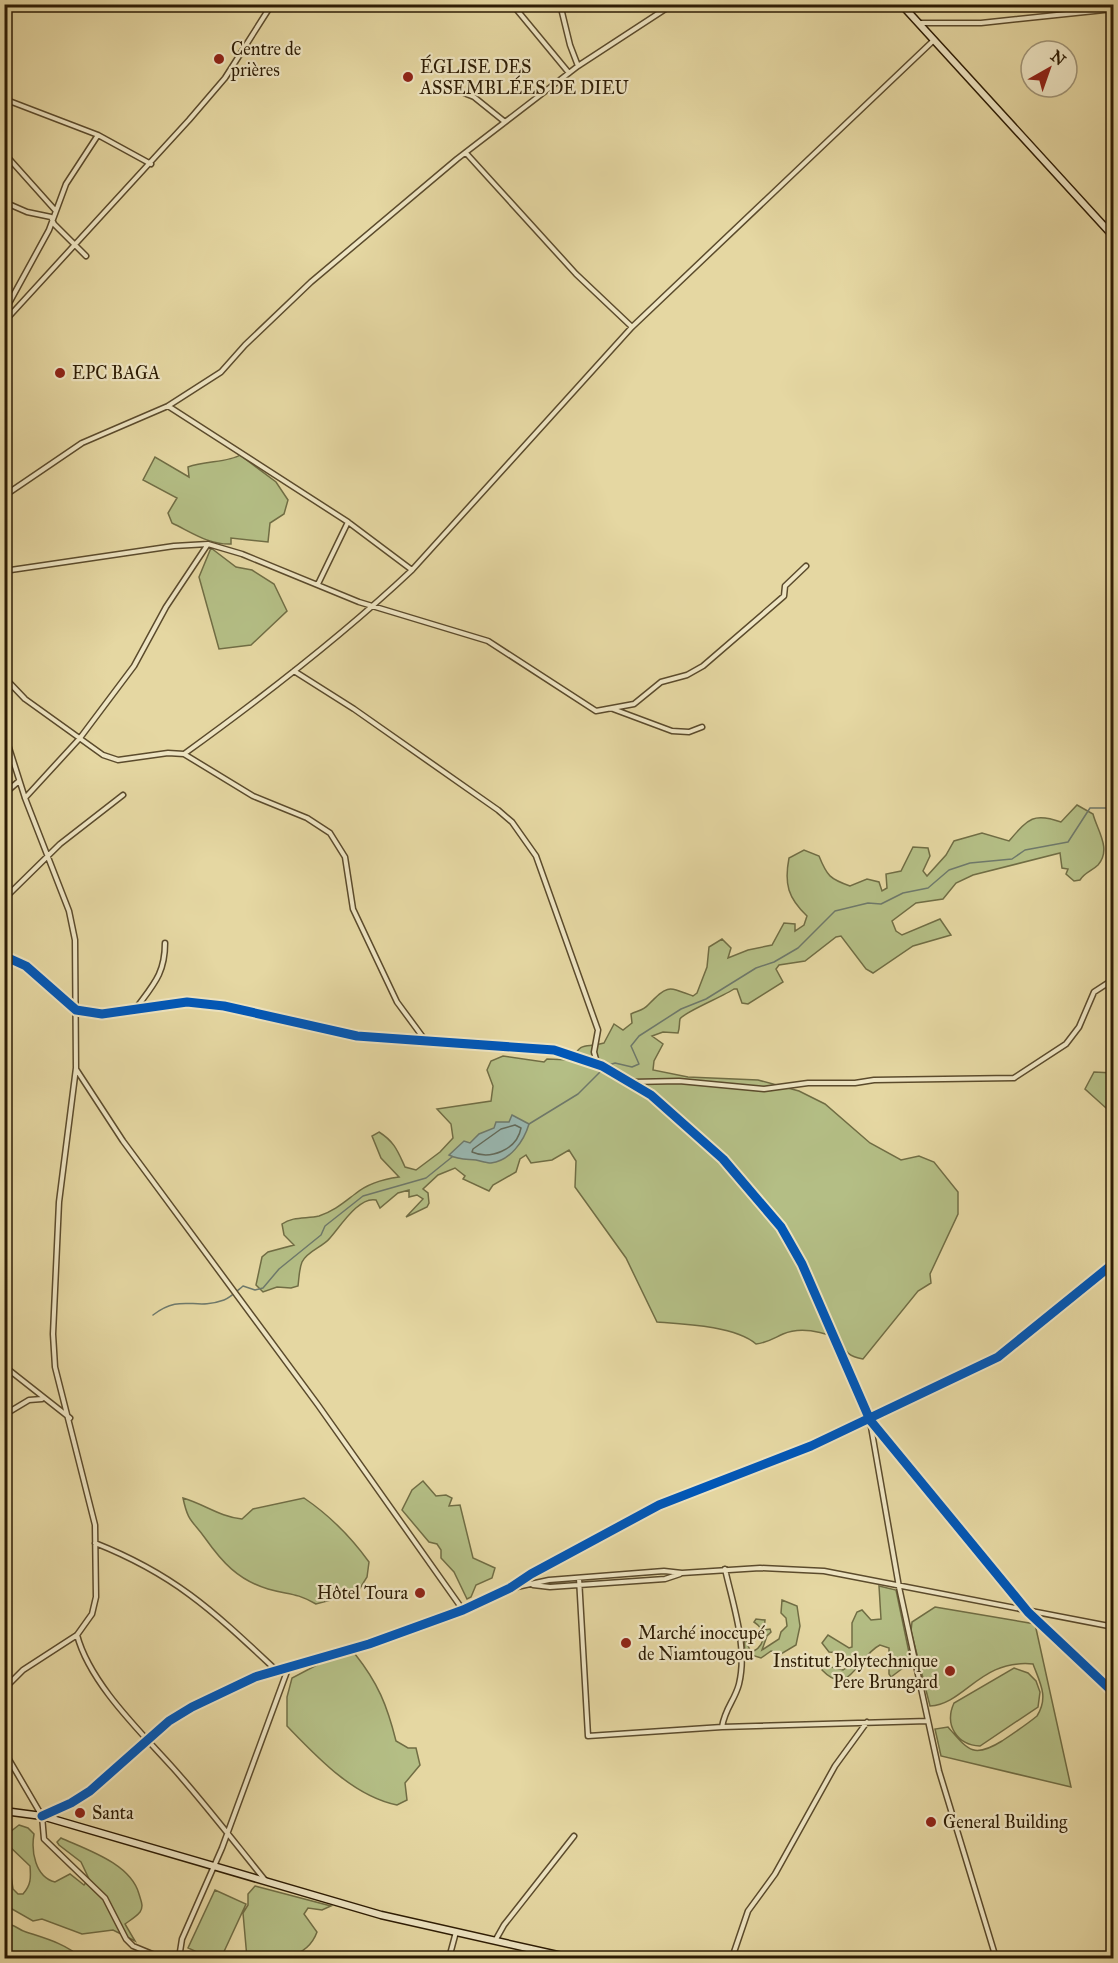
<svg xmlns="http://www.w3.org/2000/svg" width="1118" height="1963" viewBox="0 0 1118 1963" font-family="'IM FELL Great Primer',serif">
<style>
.green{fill:#b4be85;stroke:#706d44;stroke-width:1.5}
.water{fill:#99b7b0;stroke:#6e796b;stroke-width:1.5}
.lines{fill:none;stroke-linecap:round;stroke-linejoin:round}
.shore{stroke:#636a5a;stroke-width:1.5}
.stream{stroke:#6e796b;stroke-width:1.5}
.street-casing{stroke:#5b4b2c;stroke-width:7}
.secondary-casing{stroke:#2d1c04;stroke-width:9}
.street{stroke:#eee5c3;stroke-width:4}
.secondary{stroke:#eee5c3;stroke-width:6}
.cycleway-casing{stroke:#eee5c3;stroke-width:13}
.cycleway{stroke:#0057b8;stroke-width:9}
.poi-dot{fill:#8f2418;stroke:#eee5c3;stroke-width:2}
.labels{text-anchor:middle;stroke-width:4.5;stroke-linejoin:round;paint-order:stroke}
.poi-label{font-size:18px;fill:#2d1c04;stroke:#eee5c3;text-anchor:start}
</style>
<rect width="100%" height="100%" fill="#e5d7a2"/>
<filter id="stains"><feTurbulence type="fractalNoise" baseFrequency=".00333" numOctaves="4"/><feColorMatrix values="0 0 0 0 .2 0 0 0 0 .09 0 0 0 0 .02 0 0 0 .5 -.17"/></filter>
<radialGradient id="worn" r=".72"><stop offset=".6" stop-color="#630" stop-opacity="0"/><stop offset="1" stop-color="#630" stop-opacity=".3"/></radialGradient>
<path class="green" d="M240 455 276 482 288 500 284 514 270 523 268 542 231 538V544C209 545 191 532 172 523L168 513 177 498 143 480 155 457 189 477 188 467C205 461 230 462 240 455Z
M211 548 236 567 252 570 274 584 287 611 251 645 219 649 199 577Z
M1077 805 1093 814C1097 830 1112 849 1098 865 1092 871 1085 872 1080 880L1074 881 1066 874 1068 869 1062 868 1060 853 973 875 956 883 943 899 916 903 892 921 896 931 902 935 940 919 951 935 913 946 873 973 866 969 841 936 836 937 805 961 779 965 776 969 783 982 748 1004 742 1003 737 989H734C724 996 682 1013 680 1019 679 1024 680 1027 678 1033L663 1032 652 1036 663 1044 654 1061 653 1070 688 1077 758 1080 799 1091 825 1104 870 1143 901 1160 919 1156 934 1162 958 1192V1214L930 1274 931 1283 918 1291 863 1359C850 1357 844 1352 840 1339 823 1332 801 1326 783 1334 774 1338 767 1343 756 1344 735 1326 684 1324 657 1322L626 1258 575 1187 576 1161 569 1150 552 1160 531 1163 526 1155 520 1159 516 1172 493 1185 489 1191 463 1179 465 1176 455 1168 438 1175 423 1189 428 1193 429 1203 427 1207 406 1217 423 1199 417 1195 409 1197V1190L398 1193 380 1208 376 1200C359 1196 340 1227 330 1238 323 1247 307 1251 302 1262 299 1269 299 1279 298 1286L291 1288 277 1287 263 1292 256 1285 262 1257 268 1252 294 1245 284 1235 282 1224C293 1216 307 1219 319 1216 334 1211 343 1203 355 1194 367 1184 384 1179 399 1177L381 1158 372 1136 379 1132C395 1142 398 1152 405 1167L416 1170 440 1152 453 1138 451 1124 437 1109 491 1101 493 1086 487 1070 491 1061 503 1056 544 1062 547 1059 571 1060C583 1039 586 1049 604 1043L614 1024 623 1030 632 1023 631 1014C637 1011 644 1010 648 1005 668 985 667 986 693 996L697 993 707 967 709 947 722 939 731 948 728 958 748 950 772 945 784 923 795 924V931L804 925 807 916C788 898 784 884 789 858L804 850 819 856C827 876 830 879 850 886L867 879 879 882 882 891 887 888 886 874 901 871 913 847 928 848 930 856 923 871 927 876 946 855 954 841 982 833 1009 841C1028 819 1033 812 1061 822Z
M1094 1072 1113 1073V1099L1106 1108 1085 1089Z
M423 1481 436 1496 446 1495 452 1498 449 1506 460 1505 473 1558 495 1568 492 1578 476 1585 471 1597 467 1599 454 1572 441 1558V1550L437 1544 429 1542 402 1510 412 1490Z
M183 1498C204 1504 220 1517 242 1519L253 1509 304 1498C329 1515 351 1537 369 1562L367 1577 357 1593 316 1604C295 1592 289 1595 268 1589 238 1580 222 1562 205 1538 192 1520 188 1522 183 1498Z
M879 1586 896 1590 911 1662 891 1677 889 1674V1648L880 1645C857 1656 850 1699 822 1670L823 1665 843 1670 849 1666 850 1660 840 1653 829 1652 822 1643 828 1635 849 1648 852 1647V1623L857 1612 862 1610 871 1620 881 1619Z
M782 1600 797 1606 800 1626 796 1645 781 1654 771 1651 761 1658 745 1653 744 1637 750 1650 754 1651C767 1643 765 1629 754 1622L756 1619 765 1620 764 1630 770 1629 771 1632 767 1636 762 1650 779 1639 781 1632 787 1626 786 1618 781 1613Z
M935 1607 1035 1624 1071 1787 941 1756 935 1729 948 1727C968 1750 973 1759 1002 1741 1014 1733 1026 1725 1037 1716 1049 1697 1040 1683 1033 1664 980 1659 965 1704 930 1706L911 1631 912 1622Z
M355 1654C378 1683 387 1705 396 1741L408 1748H416L420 1765 405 1783 407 1800 397 1805C353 1796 317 1757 287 1726V1697L292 1678 332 1657Z
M1014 1668 1028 1673 1036 1681 1040 1692 1038 1707 980 1746C957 1745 944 1725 954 1703Z
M19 1825 28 1828 34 1834C31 1851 35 1877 55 1882L70 1874 84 1885 89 1879 81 1862 59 1845 57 1842 61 1838C88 1850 131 1864 139 1894 141 1901 144 1906 140 1912 136 1917 129 1921 125 1924L135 1941 113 1930 82 1934 42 1919 33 1921 5 1905 4 1863 10 1868 13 1889 18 1894H23C31 1885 31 1878 30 1866L5 1842 10 1832Z
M255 1886 331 1906 322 1910 308 1908 304 1914 317 1932C306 1962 273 1959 247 1958L243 1913 248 1905V1894Z
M215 1890 246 1904 221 1958H210L188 1948Z
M5 1924C14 1923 18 1930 26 1932 44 1938 67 1944 81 1958H5Z"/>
<path class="water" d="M512 1115 529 1124C524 1141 510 1161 491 1163 486 1163 481 1161 476 1160 465 1159 459 1160 449 1155L464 1141 470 1143 479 1134 494 1128 496 1122H509Z"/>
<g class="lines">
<path class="shore" d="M515 1125 521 1128C517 1150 490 1160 472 1152L473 1149 501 1129Z"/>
<path class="stream" d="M529 1124 578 1094 606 1066 615 1063 632 1067 639 1064 631 1046 639 1036 681 1009 706 999 756 968 774 962 798 948 835 911 868 903 881 904 903 893 928 888 949 870 970 863 1012 859 1025 850 1068 842 1090 808H1114
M153 1315C182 1293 194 1311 224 1300 230 1298 237 1291 243 1286L255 1290 263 1288 279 1269 321 1235 325 1226 363 1196 426 1178 452 1157"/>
<g class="street-casing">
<path id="street" d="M512 4 569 73
M560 4 570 45 578 66
M920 23H981L1114 9
M444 85 474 97 505 122
M4 99 98 135 151 164
M4 134 8 100
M4 153 55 210
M466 153 576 274 632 327
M4 202 27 212 51 217 54 224 86 256
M8 305 49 230 66 184 98 135
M4 322 189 120 225 78 272 4
M168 406 348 522 412 570
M4 496 82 443 168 406 221 372 245 345 311 282 457 159 578 66 673 4
M4 571 174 546 208 544 242 554 359 602 488 641 596 711 634 704 661 682 687 675 703 666 784 596 785 586 806 566
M318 584 348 522
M294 671 354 709 498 810 512 822 536 856 598 1030 594 1052 597 1063
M4 677 25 699 103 755 118 760 168 753 184 754 253 796 307 818 330 833 345 857 353 909 397 1002 425 1040
M613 709 672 731 689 732 702 727
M4 732 25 798 69 911 75 940 76 1068 59 1202 53 1334 55 1367 95 1525 96 1597 92 1614 77 1635 23 1670 4 1689
M184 754C263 697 341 637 412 570L632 327 934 40
M4 794 19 781
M25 798 80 738 134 666 166 607 208 544
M4 899 60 844 123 795
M4 956 26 966 76 1010 102 1014 187 1002 224 1006 357 1036 554 1050 602 1066 651 1095 723 1159 781 1227 802 1264 870 1420 1028 1612 1114 1693
M137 1007C154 984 165 973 165 943
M76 1069 123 1141 318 1405 463 1610
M632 1082 679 1081 764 1089 808 1083H855L874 1080 1014 1078 1066 1044 1079 1027 1094 992 1114 979
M4 1366 70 1418
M4 1415 29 1400 42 1399
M870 1421 899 1587 939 1771 996 1958
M95 1543C176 1575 214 1612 276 1670
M579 1578 588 1736 722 1727 928 1721
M533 1585 550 1587 665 1579 680 1574
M512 1588 549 1580 664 1571 682 1573 760 1568 824 1571 1114 1627
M77 1635C90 1684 141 1732 174 1769 206 1805 235 1843 265 1880
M722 1727C725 1708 735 1700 739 1684 748 1647 733 1605 725 1569
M4 1751 42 1816 44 1839 105 1898 126 1939 133 1946 162 1958
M42 1816 71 1803 90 1791 169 1721 192 1707 255 1677 369 1644 463 1610 510 1588 531 1574 659 1505 811 1446 998 1357 1114 1263
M495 1941 504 1925 574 1836
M179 1958 182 1939 222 1848 289 1666
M449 1958 456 1932
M732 1958 748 1911 775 1874 835 1766 867 1722"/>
</g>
<g class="secondary-casing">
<path id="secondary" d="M901 4 1114 237
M4 1811 42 1816 381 1915 571 1958"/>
</g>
<use href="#street" class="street"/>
<use href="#secondary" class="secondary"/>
<g class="cycleway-casing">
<path id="cycleway" d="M4 956 26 966 76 1010 102 1014 187 1002 224 1006 357 1036 554 1050 602 1066 651 1095 723 1159 781 1227 802 1264 870 1420 1028 1612 1114 1693
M42 1816 71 1803 90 1791 169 1721 192 1707 255 1677 369 1644 463 1610 510 1588 531 1574 659 1505 811 1446 998 1357 1114 1263"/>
</g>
<use href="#cycleway" class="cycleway"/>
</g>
<g class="poi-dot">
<circle cx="219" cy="59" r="6"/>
<circle cx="408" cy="77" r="6"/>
<circle cx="60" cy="373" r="6"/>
<circle cx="420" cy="1593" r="6"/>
<circle cx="626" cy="1643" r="6"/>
<circle cx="950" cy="1671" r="6"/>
<circle cx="80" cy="1813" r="6"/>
<circle cx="931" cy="1822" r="6"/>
</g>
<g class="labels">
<g class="poi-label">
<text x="231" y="55">Centre de<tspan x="231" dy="21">prières</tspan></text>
<text x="420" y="73">ÉGLISE DES<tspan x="420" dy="21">ASSEMBLÉES DE DIEU</tspan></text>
<text x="72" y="379">EPC BAGA</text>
<text x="408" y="1599" text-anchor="end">Hôtel Toura</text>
<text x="638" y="1639">Marché inoccupé<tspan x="638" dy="21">de Niamtougou</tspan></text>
<text x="938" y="1667" text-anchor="end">Institut Polytechnique<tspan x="938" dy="21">Pere Brungard</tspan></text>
<text x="92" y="1819">Santa</text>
<text x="943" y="1828">General Building</text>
</g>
</g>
<rect width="1118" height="1963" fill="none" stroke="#e5d7a2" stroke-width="24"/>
<rect x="6" y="6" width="1106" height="1951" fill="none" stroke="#2d1c04" stroke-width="3"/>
<rect x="12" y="12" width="1094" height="1939" fill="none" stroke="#2d1c04" stroke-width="1.5"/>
<g transform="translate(1049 69) rotate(40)"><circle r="28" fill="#eee5c3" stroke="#a19577" stroke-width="1.5"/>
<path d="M0-4.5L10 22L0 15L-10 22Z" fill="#8f2418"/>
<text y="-9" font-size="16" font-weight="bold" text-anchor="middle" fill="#2d1c04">N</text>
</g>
<rect width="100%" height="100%" filter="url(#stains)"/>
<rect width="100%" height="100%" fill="url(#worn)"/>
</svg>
